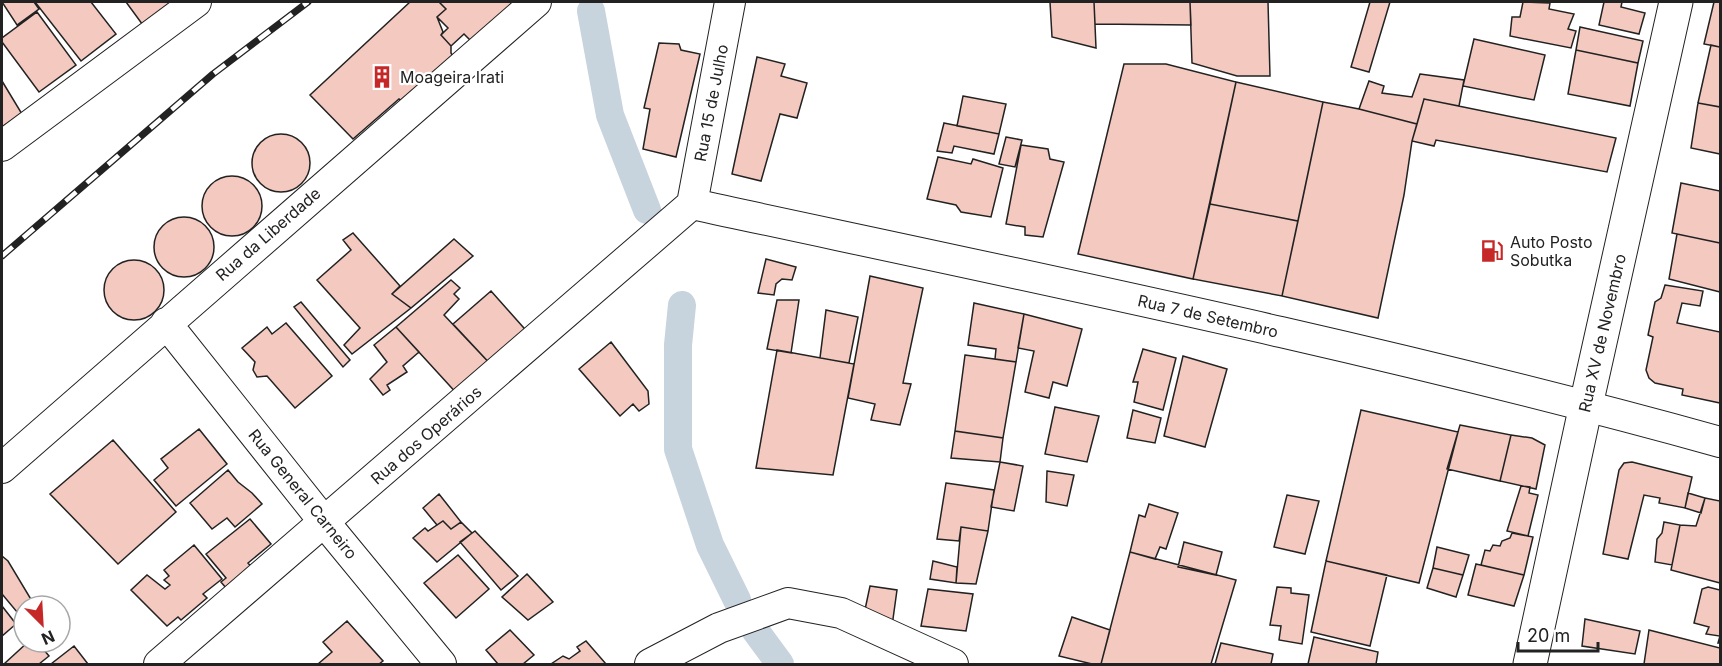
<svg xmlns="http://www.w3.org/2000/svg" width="1722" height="666" viewBox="0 0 1722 666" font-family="Inter,sans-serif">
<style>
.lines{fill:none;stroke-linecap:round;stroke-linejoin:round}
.canal{stroke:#c7d3dd;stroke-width:28}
.building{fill:#f3c9c0;stroke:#222;stroke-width:1.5}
.minor-casing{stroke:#222;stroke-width:32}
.major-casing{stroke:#222;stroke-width:35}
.minor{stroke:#fff;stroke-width:30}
.major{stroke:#fff;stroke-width:33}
.rail-casing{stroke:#222;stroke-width:7}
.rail{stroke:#fff;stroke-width:4.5;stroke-dasharray:14;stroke-linecap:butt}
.labels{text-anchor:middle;stroke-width:4.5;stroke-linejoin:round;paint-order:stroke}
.poi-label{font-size:16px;fill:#222;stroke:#fff;text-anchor:start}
.street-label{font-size:16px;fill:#222;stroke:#fff}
</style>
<rect width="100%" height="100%" fill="#fff"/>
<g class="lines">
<path class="canal" d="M591 11 610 115 647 210
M682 305 678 345V449L710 545 737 600
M755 630 780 664"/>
</g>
<path class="building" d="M2 2H34L39 9 17 25Z
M35 2H91L116 34 81 61Z
M126 2H172L148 32Z
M410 2H439L446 9 437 17 443 32 441 35 451 46V53L455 59 406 104 399 99 353 139 310 95Z
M439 2H525L476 46 464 34 451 46 441 35 448 28 437 17 446 9Z
M1050 2H1094L1096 48 1052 37Z
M1094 2H1190L1191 25 1095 24Z
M1190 2H1268L1270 76H1237L1192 63Z
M1370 2H1390L1369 72 1351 67Z
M1523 2 1550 3 1549 9 1574 14 1568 29 1576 31 1571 48 1510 36 1512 17H1520Z
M1604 2H1622L1621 7 1645 13 1639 34 1599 25Z
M1714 2H1720V47L1704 44Z
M37 12 76 65 39 92 2 42V38Z
M1580 27 1643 41 1638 63 1576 50Z
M1474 39 1545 55 1534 100 1463 86Z
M659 43 679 44 681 50 700 54 676 157 643 149 650 109 644 108Z
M1711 45 1720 47V107L1698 103Z
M1576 50 1638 63 1630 106 1568 94Z
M757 57 785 64 781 76 807 83 797 118 780 114 761 181 732 174Z
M1124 64H1166L1236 82 1193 279 1078 254Z
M1420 74 1464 80 1459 106 1424 99 1417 124 1359 109 1369 81 1384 86 1382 93 1412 97Z
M2 81 22 114 2 127Z
M1236 82 1323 102 1298 221 1210 204Z
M963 96 1006 104 999 134 957 126Z
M1424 99 1616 138 1607 172 1436 140 1434 146 1412 141Z
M1323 102 1359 109 1417 124 1412 141 1404 195 1378 318 1282 296Z
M1698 103 1720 107V154L1691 148Z
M944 123 999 134 994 154 954 146 952 153 937 151Z
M252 163a29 29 0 1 1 58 0a29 29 0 1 1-58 0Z
M1006 137 1022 140 1015 167 999 164Z
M1021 145 1048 149 1050 159 1064 162 1043 237 1025 235V227L1006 224Z
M938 157 971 164 973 159 1003 168 991 217 961 212 956 205 927 199Z
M202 206a30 30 0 1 1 60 0a30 30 0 1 1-60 0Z
M1681 183 1720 191V243L1672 233Z
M1210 204 1298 221 1282 296 1193 279Z
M154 247a30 30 0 1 1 60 0a30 30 0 1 1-60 0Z
M353 233 400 286 392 294 411 308 352 354 344 345 360 328 317 280 351 250 343 240Z
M1677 234 1720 243V292L1669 279Z
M454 239 473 256 411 308 392 294Z
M766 259 796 267 792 280 782 279 776 284 774 295 758 293Z
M104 290a30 30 0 1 1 60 0a30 30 0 1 1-60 0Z
M870 276 923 288 903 383 911 384 900 425 871 420 875 404 848 398Z
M451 280 460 288 454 294 459 299 444 315 495 369 460 397 396 327Z
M1665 285 1703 291 1700 306 1682 303 1677 323 1720 332V403L1682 395 1683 389 1655 383 1649 378 1646 370 1653 337 1648 335 1655 302 1661 298Z
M491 291 531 336 495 369 453 324Z
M777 300H799L791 353 767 349Z
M301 302 350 360 343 367 294 307Z
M974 303 1024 314 1016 362 995 359 996 349 968 345Z
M826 310 858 317 849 363 820 358Z
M1024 314 1082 329 1067 386 1053 382 1049 398 1025 392 1034 351 1018 348Z
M286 323 332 376 295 408 267 376 257 377 253 370 255 362 242 348 267 327 272 334Z
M396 327 419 352 403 366 407 372 387 385 390 390 383 395 370 379 387 362 374 345Z
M611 342 648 391 649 404 639 411 633 404 620 416 579 369Z
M1143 349 1176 358 1163 410 1134 402 1138 382H1133Z
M777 350 854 364 833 475 756 468Z
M965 355 1016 362 1003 438 955 431Z
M1183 356 1227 369 1205 447 1164 436Z
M1055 407 1099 416 1087 462 1045 454Z
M1133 410 1161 418 1155 443 1127 438Z
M1361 410 1458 432 1419 583 1326 561Z
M1460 425 1511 435 1500 481 1447 469Z
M199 429 227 464 176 506 154 480 168 468 161 459Z
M955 431 1003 438 1000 462 951 458Z
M1511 435 1532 438 1545 445 1536 489 1500 481Z
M113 440 176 512 118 564 50 494Z
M1000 462 1023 466 1014 511 991 507Z
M1632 462 1692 477 1685 508 1659 503 1660 498 1644 495 1628 559 1603 554 1619 470 1624 463Z
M228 470 238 482 252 493 262 504 235 527 227 518 212 529 190 503Z
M1047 471 1074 475 1067 506 1046 502Z
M946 483 994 490 988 531 961 527 959 541 937 539Z
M1521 486 1530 487 1529 493 1538 495 1528 536 1507 531Z
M1688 493 1705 498 1701 513 1685 508Z
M439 494 461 522 451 529 443 521 437 525 423 508Z
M1287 495 1319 501 1305 554 1274 547Z
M1705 498 1720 501V583L1671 570 1680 525 1696 526Z
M1149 504 1178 513 1166 549 1160 547 1155 559 1130 552 1139 515 1145 517Z
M250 519 271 544 248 563 256 572 232 595 221 582 226 578 206 554Z
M443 521 451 529 461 522 472 533 437 562 413 538 425 528 428 531Z
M1664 522 1680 525 1672 565 1655 562 1657 539 1662 533Z
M961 527 988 531 976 584 956 583Z
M475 531 518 576 501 590 460 542Z
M1512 533 1533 537 1524 575 1481 565 1485 550 1490 551 1493 545 1500 546 1502 541 1510 538Z
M1184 542 1222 552 1216 575 1178 567Z
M194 545 222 579 203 594 207 598 181 620 178 617 167 626 131 590 147 575 165 589 170 585 164 580 169 576 164 570Z
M1437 547 1469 555 1463 575 1433 568Z
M1130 552 1236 580 1211 664H1101Z
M458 555 489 589 456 618 424 583Z
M2 556 8 561 35 606H24V616L22 618 2 594Z
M933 561 957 567 956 583 930 579Z
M1326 561 1387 575 1370 646 1311 632Z
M1476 564 1524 575 1514 606 1468 595Z
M1433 568 1463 575 1456 597 1427 588Z
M527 574 553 602 528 620 502 597Z
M870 586 897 590 892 626 863 619Z
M1277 587 1291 588V593L1309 595 1302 644 1279 640 1281 626 1270 625Z
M1708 587 1720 590V643H1718L1720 636 1706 634 1709 627 1694 623 1702 589Z
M928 589 973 594 966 631 921 626Z
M2 606 16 624 2 636Z
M1072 617 1110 630 1101 664H1092L1059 656Z
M1585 619 1640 631 1635 654 1582 646Z
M347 621 383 661 379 664H318L332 652 323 642Z
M510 630 534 655 523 664H498L486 650Z
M1649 630 1720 648V664H1644Z
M1314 637 1378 652 1376 664H1308Z
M586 641 606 664H551L563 656 569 659 580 651 577 647Z
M28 642H37L49 656 39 664H4Z
M1221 643 1273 654 1271 664H1215Z
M74 646 88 664H51Z"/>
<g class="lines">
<g class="minor-casing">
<path id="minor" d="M2 146 196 2
M692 204C1036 278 1381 348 1720 442
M692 204 730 2
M166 323 325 523 441 664
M2 468 536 2
M159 664 692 204
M650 664 719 628 788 603 841 613 953 664"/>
</g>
<g class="major-casing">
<path id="major" d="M1530 664 1586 405 1676 2"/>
</g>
<use href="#minor" class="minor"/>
<use href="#major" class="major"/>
<g class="rail-casing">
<path id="rail" d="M2 256 213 74 308 2"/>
</g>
<use href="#rail" class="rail"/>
</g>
<defs>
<g id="building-bare" transform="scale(1.8)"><path d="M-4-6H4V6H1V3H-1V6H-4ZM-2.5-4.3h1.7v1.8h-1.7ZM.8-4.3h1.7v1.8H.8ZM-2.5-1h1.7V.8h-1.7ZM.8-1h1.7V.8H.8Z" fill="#c62828" stroke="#fff" stroke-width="2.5" paint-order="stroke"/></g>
<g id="fuel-bare" transform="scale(1.8)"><path d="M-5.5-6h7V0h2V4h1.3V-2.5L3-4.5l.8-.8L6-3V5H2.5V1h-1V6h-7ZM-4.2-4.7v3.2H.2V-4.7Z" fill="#c62828" stroke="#fff" stroke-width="2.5" paint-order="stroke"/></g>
</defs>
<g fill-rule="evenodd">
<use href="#building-bare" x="382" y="77"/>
<use href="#fuel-bare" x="1492" y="251"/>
</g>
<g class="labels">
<g class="poi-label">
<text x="400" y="83">Moageira Irati</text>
<text x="1510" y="248">Auto Posto<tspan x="1510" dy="18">Sobutka</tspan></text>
</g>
<g class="street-label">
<text transform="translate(711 103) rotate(-79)" y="6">Rua 15 de Julho</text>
<text transform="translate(268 234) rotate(-41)" y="6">Rua da Liberdade</text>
<text transform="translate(1208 316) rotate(13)" y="6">Rua 7 de Setembro</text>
<text transform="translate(1602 333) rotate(-77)" y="6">Rua XV de Novembro</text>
<text transform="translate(426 435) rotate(-41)" y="6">Rua dos Operários</text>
<text transform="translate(303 494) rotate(51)" y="6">Rua General Carneiro</text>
</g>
</g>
<rect width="1722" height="666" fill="none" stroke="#222222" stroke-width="6"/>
<g transform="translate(42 624) rotate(156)"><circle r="28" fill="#ffffff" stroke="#a7a7a7" stroke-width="1.5"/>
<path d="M0-4.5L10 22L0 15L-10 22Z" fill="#c62828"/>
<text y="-9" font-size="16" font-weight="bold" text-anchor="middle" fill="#222222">N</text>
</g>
<path d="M1518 642v9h80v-9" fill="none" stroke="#222222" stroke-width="3"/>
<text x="1527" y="642" font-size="18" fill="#222222" stroke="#ffffff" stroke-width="4.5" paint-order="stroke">20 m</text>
</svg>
